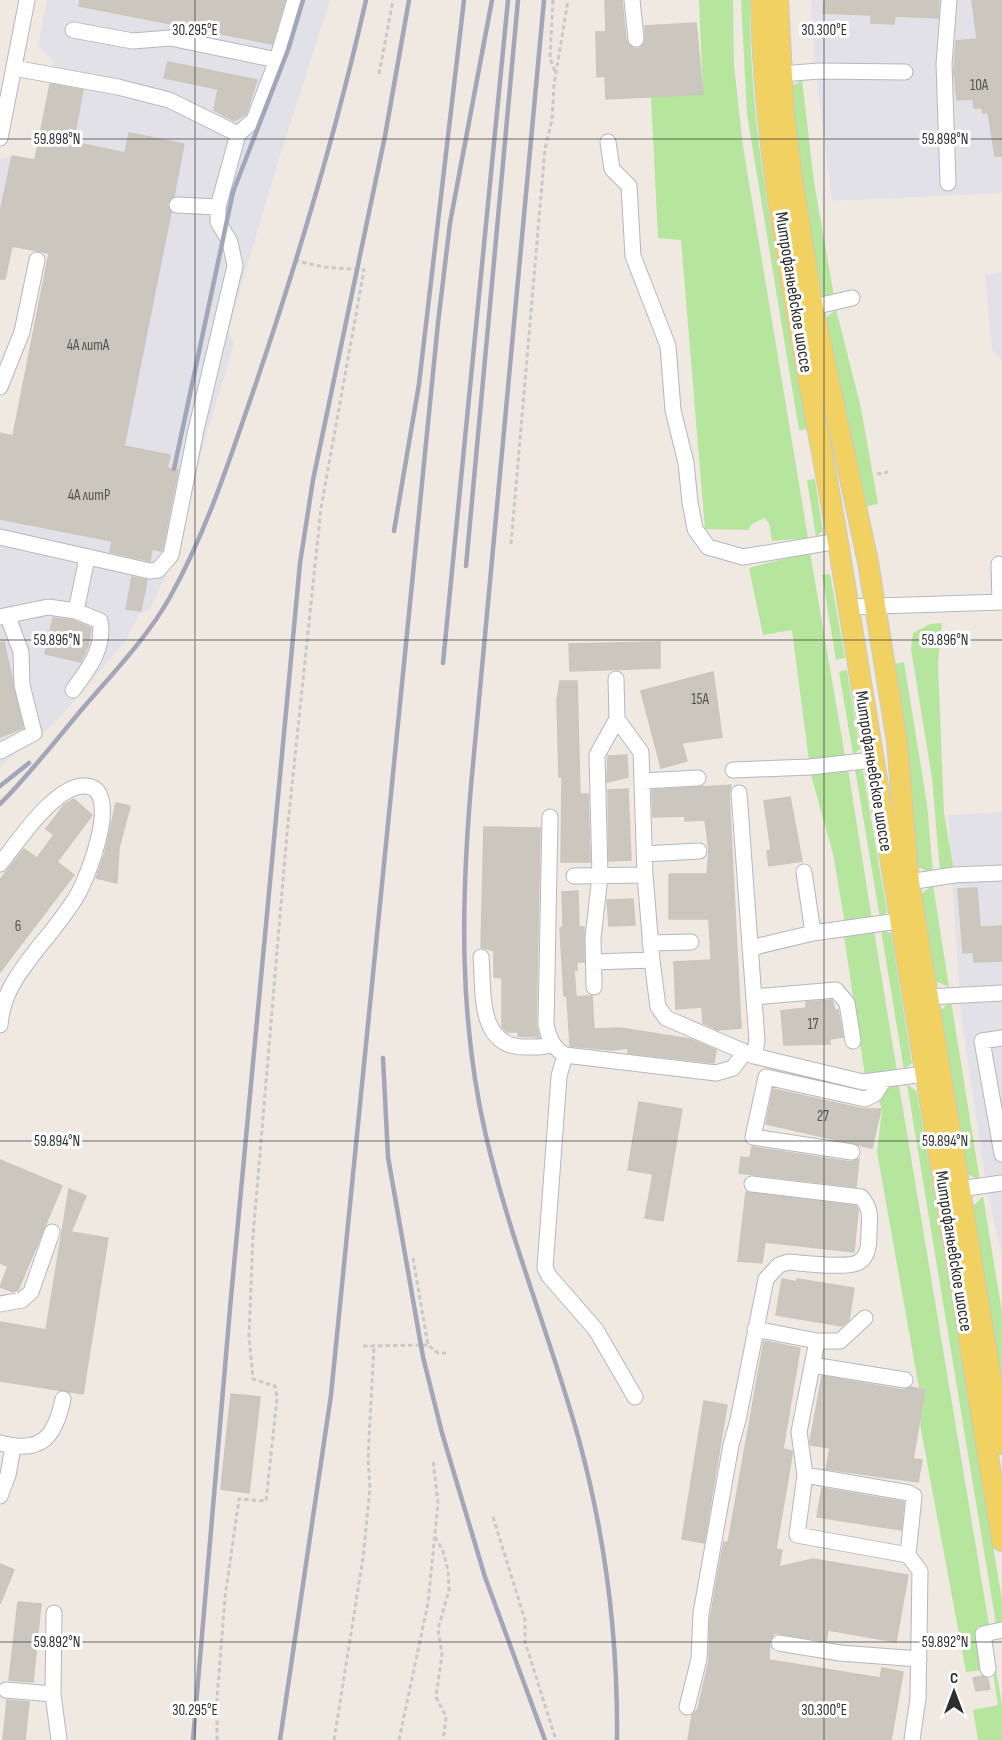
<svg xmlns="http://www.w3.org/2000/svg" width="1002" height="1740" viewBox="0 0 1002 1740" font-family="'Sofia Sans Condensed',sans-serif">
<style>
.industrial{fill:#e3e1e8}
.green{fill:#b6e59e}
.building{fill:#cbc7bf;stroke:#cbc5ba;stroke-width:1.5}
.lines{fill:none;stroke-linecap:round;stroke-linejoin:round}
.minor-casing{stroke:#b4b7c1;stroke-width:17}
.major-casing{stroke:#c9c9c9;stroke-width:22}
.path{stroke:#c9c9c9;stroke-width:3;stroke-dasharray:4.5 3;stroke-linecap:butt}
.minor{stroke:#fff;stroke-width:15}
.major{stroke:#f2d163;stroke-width:20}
.rail{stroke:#a3a6b8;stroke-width:4.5}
.ticks{fill:none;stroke:#2e2e2e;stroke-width:1.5;stroke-opacity:0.45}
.labels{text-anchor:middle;stroke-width:6;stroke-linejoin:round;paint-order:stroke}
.number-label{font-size:15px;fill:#555452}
.street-label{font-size:18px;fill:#2e2e2e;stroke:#fff}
.ticks-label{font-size:15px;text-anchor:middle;fill:#2e2e2e;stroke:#fff;stroke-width:6;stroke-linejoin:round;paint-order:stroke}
</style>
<rect width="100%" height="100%" fill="#efe9e1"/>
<path class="industrial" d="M47 0H330L271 184 228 332 234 344 203 446 176 556 150 609 139 614 125 642 54 724 0 766V433L13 436 49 254 0 244V159L12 156 35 160 54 62 38 46Z
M811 0H1002V193L832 201 815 65Z
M1002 272V360L992 350 985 275Z
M1002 812V1256L987 1190 961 1015 948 815Z"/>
<path class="green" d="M699 0H733L734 65 743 146 808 538 772 541 769 523 764 518 752 524 748 530 705 529 681 240 658 238 651 97 703 94Z
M741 0H750C749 144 783 288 807 429L799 430 747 114Z
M802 80 814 182 834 296H821L796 135 792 86Z
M836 309 861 408 878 504 867 506 825 319Z
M815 479 823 531 816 537 807 480Z
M810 552 845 756 809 761 792 630 763 635 749 568Z
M830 574 845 658 836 660 822 575Z
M942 623 938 664 944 813 954 872H940L932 778 911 649 913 633 930 624Z
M904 662 927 804 933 874 916 866 894 664Z
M847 670 860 749 853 755 839 672Z
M848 769 872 920 845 924 833 854 811 775Z
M855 769 863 771 887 912 880 918Z
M933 885 949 987 935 981 921 894Z
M881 930 891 933 912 1063 904 1070Z
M874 931 897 1071 865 1076 844 936Z
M951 1001 980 1181 968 1174 941 1010Z
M907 1084 917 1092 1002 1600V1621L996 1624Z
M899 1085 989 1625 977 1627 984 1670 966 1672 920 1424 925 1390 919 1388 877 1152 882 1110 878 1097 890 1086Z
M983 1196 1002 1312V1380L973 1206Z
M992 1645 1002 1705V1740H978L973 1710 998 1705 989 1646Z"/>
<path class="building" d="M80 0H285L272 44 79 6Z
M605 0H622L626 40 633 48 638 49 645 43V26L696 23 703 94 606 99 605 76 597 77 596 32H606Z
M824 0H939L938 18 895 16 894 24 871 23V15L823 13Z
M972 0H1002V156H995L988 112 983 113 982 108H974L973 99 957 100 954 72 956 41 977 39Z
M168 62 257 80 246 114 234 121 214 110 218 89 164 78Z
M50 84 83 90 73 142 125 153 129 133 184 144 174 196 167 204 171 212 124 446 170 455 167 468 178 470 162 551 152 549 150 561 110 552 112 541 0 519V433L13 436 49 253 12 246 5 279H0V213L12 156 35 160Z
M132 577 147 580 141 611 126 609Z
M53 618 73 620 91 628 88 646 81 662 45 654Z
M4 642 23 728 0 737V643Z
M660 642V668L570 671 569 644Z
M713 672 722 737 682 743 687 761 661 768 641 691Z
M560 681H577L580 794H588L590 862H561L562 777H559L557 700Z
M627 755 628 777 607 782 608 756Z
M731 785 729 794 741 1028 718 1030 703 1023 702 1007 676 1009 674 962 711 960 709 919H669V874H707L709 851 705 820 685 821V816L653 817 652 790Z
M628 789 631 860 609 861 608 790Z
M790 797 802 861 769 866 767 851 771 850 764 801Z
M74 799 92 815 57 862 74 875 0 972V880L24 849 37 858 54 835 46 829 64 805Z
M116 803 130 806 119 848 117 883 96 878 105 853Z
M484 827 540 828 536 1025 539 1037 518 1036V1032H507L502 1027V978L494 977V951L481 947Z
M977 888 980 927 1002 926V961L974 962 973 952 963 953 958 889Z
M578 891 579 927H584V962H577V970H574L576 996H564L560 928 563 927 562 892Z
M633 899 635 925 609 926 607 900Z
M592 996 594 1029 620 1028 690 1039 716 1050 714 1063 628 1053V1048L612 1050 570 1046 567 997Z
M832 1000 835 1010H838L843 1037 830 1039V1044L784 1045 781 1011 806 1008V1002Z
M773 1089 863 1109H881L872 1148 766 1124Z
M639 1102 682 1109 663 1221 645 1218 653 1174 628 1170Z
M752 1147 851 1162 859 1159 856 1187 739 1173 741 1157 750 1158Z
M0 1160 62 1186 18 1290 13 1292 0 1287 8 1266 0 1263Z
M69 1189 86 1196 71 1232 108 1238 83 1394 0 1381V1322L46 1330Z
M746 1192 856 1206 858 1210 854 1252 765 1242 762 1263 738 1261Z
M782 1279 797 1282V1279L854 1288 849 1320 842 1326 776 1315Z
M764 1341 800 1348 783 1449 792 1451V1455L776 1549 782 1550 779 1567 813 1559 908 1575 896 1642 828 1630 826 1641 774 1633 770 1641 769 1660 880 1678 882 1668 903 1672 891 1740H688L692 1715 698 1709 709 1661 710 1620 719 1568 724 1542 728 1543Z
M822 1376 903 1390 911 1387 925 1390 913 1459 922 1460 918 1482 826 1469 830 1448 811 1445 810 1442Z
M231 1394 260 1397 249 1493 221 1489Z
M704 1401 727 1405 704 1543 682 1539Z
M822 1488 904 1502 901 1530 817 1517Z
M0 1564 14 1570 0 1604Z
M18 1602 41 1604 33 1682 9 1680Z
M982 1676 988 1679 990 1689 976 1691 973 1678Z
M7 1700 29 1702 25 1740H3Z"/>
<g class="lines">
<g class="minor-casing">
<path id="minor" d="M632 0 636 39
M73 30 133 41 170 38 277 60
M14 68 118 87 169 100 238 134
M781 74 819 71 905 72
M0 138 27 0
M608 142 612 169 629 186 633 256 668 346 673 410 686 463 690 502 695 529 708 547 743 557 838 541
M948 183 944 64 949 0
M177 205 218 207
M813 307 852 298
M0 387 22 332 37 260
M0 537 150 571 158 570 171 555 196 430 235 266 230 242 218 222V207L238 134 254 120 277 60 295 0
M999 564 1000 602
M848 607 1002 602
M76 611 87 558
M0 617 48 607 76 611 100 621C105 648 88 670 73 690
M616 679 617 719 641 752 645 875 652 960 658 1007 666 1018 754 1056 863 1082 925 1074
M0 751 34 733 22 685 21 652 8 617
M733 770 810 767 873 760
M642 781 698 778
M739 793 757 1041 754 1056
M550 817 546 1025C549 1038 553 1048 565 1055L716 1073 733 1068 745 1052
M644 854 699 851
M0 864C18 842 56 783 86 786 122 789 89 873 79 892 60 927 28 954 10 989 5 999 1 1014 0 1025
M804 872 813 933
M574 876 645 875
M909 882 954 875 1002 873
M650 943 691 942
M750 948 813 933 898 921
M481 957C484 991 477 1047 525 1047 535 1047 543 1048 553 1044
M594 962 652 960
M594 987 593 938 600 876 597 755 617 719
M754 997 836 990 847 1003 853 1041
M928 997 1002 993
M1002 1038 982 1041 1002 1154
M565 1055 559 1076 545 1268 549 1276 596 1330 635 1397
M852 1152 753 1137 766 1077 865 1099 875 1094 884 1080
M960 1189 1002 1183
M0 1304 22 1300 31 1292 52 1232
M755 1329 817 1341 799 1432 805 1475 797 1535 908 1555 920 1571 918 1698 912 1740
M817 1341H840L865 1318
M812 1365 905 1380
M0 1443C42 1454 55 1437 63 1399
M805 1475 909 1493 914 1496 908 1555
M0 1496 8 1475 13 1447
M54 1613 53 1694 59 1740
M779 1643 840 1653 919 1659
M988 1669 983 1634 1002 1630
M6 1690 53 1694
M687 1707 699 1659 701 1613 731 1445 738 1420 766 1279 779 1265 788 1262C803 1263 848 1269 859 1262 869 1256 869 1242 869 1232 870 1217 871 1208 861 1197L752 1184"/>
</g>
<g class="major-casing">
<path id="major" d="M761 0C764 184 808 363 838 543 894 875 947 1209 1002 1541
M778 0 784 114 792 177 813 307 868 562 897 741 909 882 1002 1444"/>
</g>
<path class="path" d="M553 0 550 58 555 72
M379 74 393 0
M877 474 888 472
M511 544 545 149 552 120 554 85 568 0
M413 1258 428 1345 438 1353H446
M363 1346 428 1345
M493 1517 525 1620V1642L556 1740
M435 1537 443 1551 448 1570 449 1590 438 1629 442 1654 436 1697 446 1717 443 1740
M217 1740V1699L225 1597 239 1499 266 1501 277 1398 275 1386 253 1379 249 1337 253 1236 287 833 321 508 364 270 324 267 292 260
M334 1740 363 1558 370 1488 368 1458 374 1346
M399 1740 428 1603 438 1503 433 1460"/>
<use href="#minor" class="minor"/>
<use href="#major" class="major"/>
<path class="rail" d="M544 0 471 786C461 904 459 1020 486 1136 510 1240 551 1338 579 1440 606 1539 618 1638 617 1740
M174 469 233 192 288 50 303 0
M394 531 419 384 464 0
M466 566 518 0
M443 663 508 0
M0 786 29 763
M0 804C30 774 56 740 83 708 113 673 147 638 170 597 206 533 229 461 253 392 297 263 336 133 366 0
M383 1058 388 1157 423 1357 442 1433 485 1577 545 1740
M193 1740 231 1297 300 563 313 480 385 136 409 0
M280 1740 331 1395 438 323 450 223 492 0"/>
</g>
<path class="ticks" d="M195 0V1740M824 0V1740M0 139H1002M0 640H1002M0 1141H1002M0 1642H1002"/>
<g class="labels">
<g class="number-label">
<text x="979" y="90">10А</text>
<text x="88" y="350">4А литА</text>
<text x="89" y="500">4А литР</text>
<text x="700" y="704">15А</text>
<text x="18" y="931">6</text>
<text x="813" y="1029">17</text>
<text x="823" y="1121">27</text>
</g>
<g class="street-label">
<text transform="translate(794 292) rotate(81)" y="6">Митрофаньевское шоссе</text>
<text transform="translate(874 771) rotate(81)" y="6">Митрофаньевское шоссе</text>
<text transform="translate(954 1251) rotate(81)" y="6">Митрофаньевское шоссе</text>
</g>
</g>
<g class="ticks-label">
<text x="195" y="35">30.295°E</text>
<text x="824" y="35">30.300°E</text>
<text x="57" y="144">59.898°N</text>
<text x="945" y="144">59.898°N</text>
<text x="57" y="645">59.896°N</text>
<text x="945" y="645">59.896°N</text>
<text x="57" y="1146">59.894°N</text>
<text x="945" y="1146">59.894°N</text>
<text x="57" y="1647">59.892°N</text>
<text x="945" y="1647">59.892°N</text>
<text x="195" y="1715">30.295°E</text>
<text x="824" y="1715">30.300°E</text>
</g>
<g transform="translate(954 1692)" stroke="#ffffff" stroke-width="4.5" paint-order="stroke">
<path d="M0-4.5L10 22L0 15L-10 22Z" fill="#2e2e2e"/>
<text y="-9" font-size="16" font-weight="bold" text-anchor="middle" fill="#2e2e2e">С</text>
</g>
</svg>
